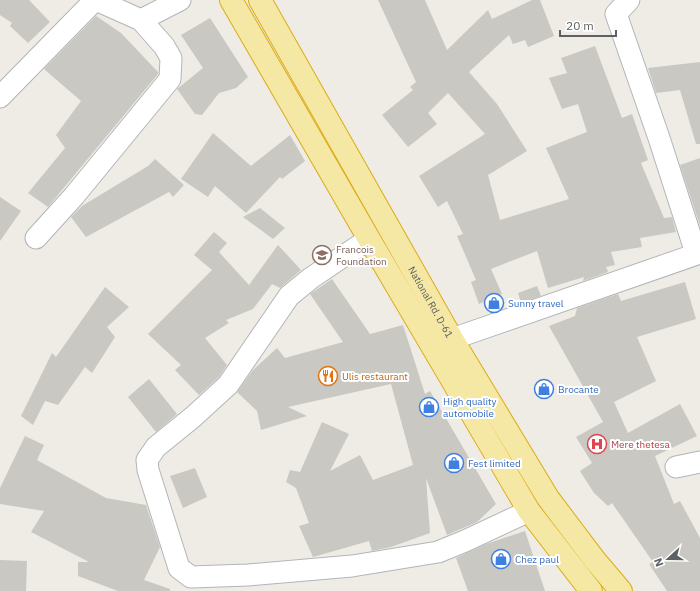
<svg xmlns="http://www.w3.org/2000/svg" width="700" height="591" viewBox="0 0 700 591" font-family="'IBM Plex Sans',sans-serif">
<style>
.building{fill:#c9c8c2}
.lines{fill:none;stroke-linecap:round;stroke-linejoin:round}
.minor-casing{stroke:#b2b5b9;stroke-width:23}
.trunk-casing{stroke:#ddab16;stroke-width:24}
.minor{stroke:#fff;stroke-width:21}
.trunk{stroke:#f5e8a4;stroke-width:22}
.labels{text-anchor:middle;stroke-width:4;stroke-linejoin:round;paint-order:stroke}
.education-label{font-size:10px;fill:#785e54;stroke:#fff;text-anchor:start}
.street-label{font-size:10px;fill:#5d6064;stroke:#fff}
.shop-label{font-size:10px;fill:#366cbe;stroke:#fff;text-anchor:start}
.food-label{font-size:10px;fill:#c56008;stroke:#fff;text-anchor:start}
.health-label{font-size:10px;fill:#be3a42;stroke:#fff;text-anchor:start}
</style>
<rect width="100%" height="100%" fill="#eeece5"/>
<path class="building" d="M0 0H29L50 22 28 43 10 26 12 23 0 15Z
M378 0H425L447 50 488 10 492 19 532 0H540L554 36 528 47 525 40 513 44 509 35 469 72 497 104 527 151 488 175 500 220 569 199 546 148 587 132 578 104 562 109 549 78 567 73 561 58 595 46 622 118 632 114 648 160 641 163 664 218 672 217 676 232 640 238 642 247 611 252 615 265 606 267 608 272 583 281 584 277 548 288 537 251 491 269 502 294 479 304 471 282 476 280 457 236 463 234 447 201 438 207 419 176 485 134 448 93 428 113 437 124 408 147 382 115 413 90 410 87 416 82Z
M96 16 121 33 158 72V74L48 207 28 193 65 148 56 135 81 101 44 69Z
M210 18 248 77 236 88 219 93 202 115 195 114 177 89 203 68 181 35Z
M700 62V144H696L680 90 656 93 648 68Z
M213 133 251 166 290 135 305 161 282 179 280 177 246 213 215 186 208 197 181 179Z
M700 158V226L680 165Z
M155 159 184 185 173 197 169 192 86 237 71 217 82 206 148 166Z
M0 197 21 211 0 241Z
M260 208 285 228 273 239 243 217Z
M214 232 227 243 219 252 249 285 278 245 301 270 280 288 272 284 253 309 226 320 229 323 205 338 227 365 219 377 199 395 175 370 181 365 148 334 212 270 194 255Z
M332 279 370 334 403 325 425 394 430 391 496 504 477 522 447 535 426 478 430 533 391 547 372 551 369 541 313 557 299 526 309 523 296 488 286 482 290 470 300 472 322 422 349 434 330 471 360 455 373 480 413 465 391 384 288 407 307 416 261 430 257 411 237 392 253 370 277 348 285 358 343 342 310 294Z
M685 282 696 319 637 337 656 381 614 402 628 433 680 404 697 436 655 456 674 504 680 501 700 538V591H667L649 564 653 562 612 503 608 506 594 493 580 471 592 463 576 437 603 422 549 326 575 316 577 308 618 294 621 301Z
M537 286 541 296 521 303 518 293Z
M105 287 129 307 107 327 115 337 92 373 85 367 58 405 45 401 33 425 21 416 52 353 56 357Z
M149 379 177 414 156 432 128 397Z
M25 436 44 445 37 460 106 498 146 505 160 547 144 580 170 589V591H118L78 576V562H89L31 532 44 511 0 504V488Z
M195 468 207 497 183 508 170 476Z
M525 531 545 591H468L456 558 486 544Z
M0 560 27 561 26 591H0Z"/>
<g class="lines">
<g class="minor-casing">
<path id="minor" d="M96 0 141 20 180 0
M629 0 616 14 659 138 696 253
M0 97 95 0
M36 238 74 196 170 79 171 58 164 46 141 20
M369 239 311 278 289 296 228 385 193 417 156 447 147 460 148 470 179 568 191 577 248 575 352 566 438 552 465 541 529 511
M452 339 700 253
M676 467 700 462"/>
</g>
<g class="trunk-casing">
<g id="trunk">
<path d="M231 0 369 239 529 511 591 591"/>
<path id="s1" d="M260 0 452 339 548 498 594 559 621 591"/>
</g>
</g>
<use href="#minor" class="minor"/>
<use href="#trunk" class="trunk"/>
</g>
<defs>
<g id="school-ring" transform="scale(1)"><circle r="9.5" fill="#fff" stroke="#8d6e63" stroke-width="1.5"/><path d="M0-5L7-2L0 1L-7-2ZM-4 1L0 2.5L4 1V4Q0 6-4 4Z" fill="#8d6e63"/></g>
<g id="shop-ring" transform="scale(1)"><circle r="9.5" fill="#fff" stroke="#3f7fe0" stroke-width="1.5"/><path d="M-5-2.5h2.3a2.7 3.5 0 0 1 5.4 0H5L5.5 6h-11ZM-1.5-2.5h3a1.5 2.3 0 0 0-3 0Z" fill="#3f7fe0"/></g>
<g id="restaurant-ring" transform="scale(1)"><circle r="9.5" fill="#fff" stroke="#e8710a" stroke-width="1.5"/><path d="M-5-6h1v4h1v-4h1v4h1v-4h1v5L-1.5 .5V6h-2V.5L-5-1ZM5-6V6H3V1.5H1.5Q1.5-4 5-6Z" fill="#e8710a"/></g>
<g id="hospital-ring" transform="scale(1)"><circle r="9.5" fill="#fff" stroke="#e0444e" stroke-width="1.5"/><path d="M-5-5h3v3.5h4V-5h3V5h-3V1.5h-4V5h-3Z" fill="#e0444e"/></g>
</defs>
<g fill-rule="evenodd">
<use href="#school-ring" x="322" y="255"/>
<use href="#shop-ring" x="494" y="303"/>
<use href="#restaurant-ring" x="328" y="376"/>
<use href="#shop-ring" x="544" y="389"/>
<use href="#shop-ring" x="429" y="407"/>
<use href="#hospital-ring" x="597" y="444"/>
<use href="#shop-ring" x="454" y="463"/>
<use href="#shop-ring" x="501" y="559"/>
</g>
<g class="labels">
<g class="education-label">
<text x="336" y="253">Francois<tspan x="336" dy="12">Foundation</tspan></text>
</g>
<g class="street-label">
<text dy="4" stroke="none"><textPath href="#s1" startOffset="347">National Rd. D-61</textPath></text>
</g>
<g class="shop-label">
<text x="508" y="307">Sunny travel</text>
<text x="558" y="393">Brocante</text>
<text x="443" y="405">High quality<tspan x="443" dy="12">automobile</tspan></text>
<text x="468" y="467">Fest limited</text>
<text x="515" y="563">Chez paul</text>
</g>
<g class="food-label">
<text x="342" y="380">Ulis restaurant</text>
</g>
<g class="health-label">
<text x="611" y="448">Mere thetesa</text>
</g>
</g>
<g transform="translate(668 559) rotate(249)" stroke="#ffffff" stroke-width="3" paint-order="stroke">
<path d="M0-3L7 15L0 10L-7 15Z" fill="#5d6064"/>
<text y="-6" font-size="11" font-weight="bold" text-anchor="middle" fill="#5d6064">N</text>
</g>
<path d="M560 30v6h56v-6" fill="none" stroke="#5d6064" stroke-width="2"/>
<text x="566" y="30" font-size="12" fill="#5d6064" stroke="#ffffff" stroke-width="3" paint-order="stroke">20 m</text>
</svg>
